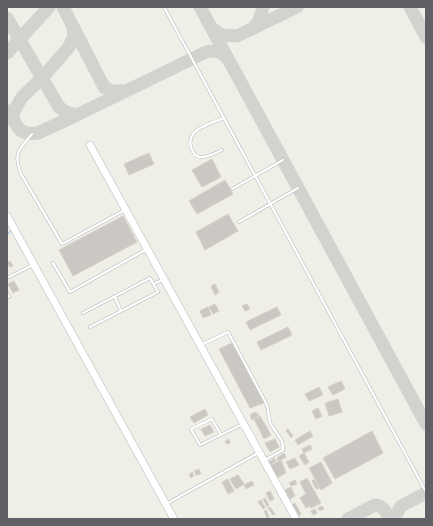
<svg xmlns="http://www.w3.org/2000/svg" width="433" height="526" viewBox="0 0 433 526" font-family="Arial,sans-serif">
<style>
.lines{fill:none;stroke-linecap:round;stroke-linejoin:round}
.stream{stroke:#afd1f8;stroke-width:1.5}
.taxiway{stroke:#d2d2ce;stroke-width:13}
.building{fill:#cbc8c4;stroke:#d4d1c6}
.lane-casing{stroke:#b4b6ba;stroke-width:3.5}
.secondary-casing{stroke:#b6b8bd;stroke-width:8}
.lane{stroke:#fff;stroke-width:2.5}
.secondary{stroke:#fff;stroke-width:7}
</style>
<rect width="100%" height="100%" fill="#efeee7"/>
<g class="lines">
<path class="stream" d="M7 234 11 231"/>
<path class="taxiway" d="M63 7 104 87 111 91H124
M200 7 426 424
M410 7 426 37
M7 18 59 107C65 112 70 115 79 114L206 52C215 50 221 51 227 58
M212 28 222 35 237 36 297 7
M253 28 259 21 263 7
M7 53 49 7
M9 111C17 126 18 136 38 133L79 114
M13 118 14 111 22 97 42 78 69 47 74 36 73 27
M348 519 375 505C384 506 386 512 389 519
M394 519 401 506 426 493"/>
</g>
<path class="building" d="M149 153 154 164 129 175 124 164Z
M212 159 221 177 202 187 192 170Z
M225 180 233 194 197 214 189 201Z
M228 214 238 231 205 250 196 232Z
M123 216 137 242 73 276 59 250Z
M10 261 13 266 10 267 7 263Z
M14 281 19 290 13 293 8 284Z
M215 284 219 292 215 295 211 286Z
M215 304 219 311 213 314 209 307Z
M247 304 250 309 245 311 242 306Z
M208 307 211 315 203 318 200 311Z
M277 307 281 315 250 330 246 322Z
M288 327 292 335 261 350 257 342Z
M232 343 264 403 250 408 219 349Z
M341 381 345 389 333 395 328 387Z
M319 387 323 395 309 401 305 394Z
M338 399 342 412 329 416 325 403Z
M318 408 322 416 316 419 312 411Z
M205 409 208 415 194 423 190 417Z
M255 412 259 415 252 420 250 415Z
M260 416 271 435 264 439 254 419Z
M210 425 214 432 205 436 201 429Z
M288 429 293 436 291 438 286 430Z
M310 431 313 436 298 445 295 440Z
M372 431 383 453 335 479 323 458Z
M229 439 230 443 227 444 225 441Z
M275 439 279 447 270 452 265 443Z
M310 445 312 449 304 453 302 449Z
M284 453 286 457 278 461 277 458Z
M304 453 309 462 305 465 299 456Z
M274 458 276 461 269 465 268 463Z
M295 458 299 465 290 469 286 462Z
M281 460 286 473 277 478 271 465Z
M321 462 332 483 321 490 309 468Z
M199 469 201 474 196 475 194 471Z
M192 472 194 476 191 478 189 475Z
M238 475 244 484 236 489 230 479Z
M307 478 321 503 311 508 310 506 306 508 300 498 306 494 300 482Z
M228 479 234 491 228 494 222 482Z
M314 479 319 488 316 489 312 481Z
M295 480 297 484 291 486 289 483Z
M252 481 254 485 246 489 244 485Z
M291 487 295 496 290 499 285 490Z
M270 491 274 499 270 501 266 493Z
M265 498 269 505 267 507 263 499Z
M261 500 265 508 263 509 258 502Z
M295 503 301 514 298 516 292 505Z
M322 506 324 509 320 511 318 508Z
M270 507 275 514 273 515 268 508Z
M315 509 317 513 313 515 311 511Z
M266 510 269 517 267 518 264 511Z"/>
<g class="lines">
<g class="lane-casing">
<path id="lane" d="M164 7 426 492
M32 134C19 150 13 152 21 174L62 244 125 210
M222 150C216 153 210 156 204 157 192 159 187 142 193 134 197 127 217 121 224 118
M232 189 283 160
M239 222 298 188
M53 263 70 292 147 249
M7 278 33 265
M154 284 162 280
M7 293 9 297
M115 297 121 311
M83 313 150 278 158 292 90 327
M201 345 228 332 267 405 270 423 282 441 283 450 265 460
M221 435 212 419 191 429 200 445 243 424
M166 504 258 453"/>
</g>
<g class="secondary-casing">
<path id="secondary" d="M90 145 296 519
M7 216 174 519"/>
</g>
<use href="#lane" class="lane"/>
<use href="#secondary" class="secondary"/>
</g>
<rect width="433" height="526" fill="none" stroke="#5f6166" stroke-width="16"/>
</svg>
